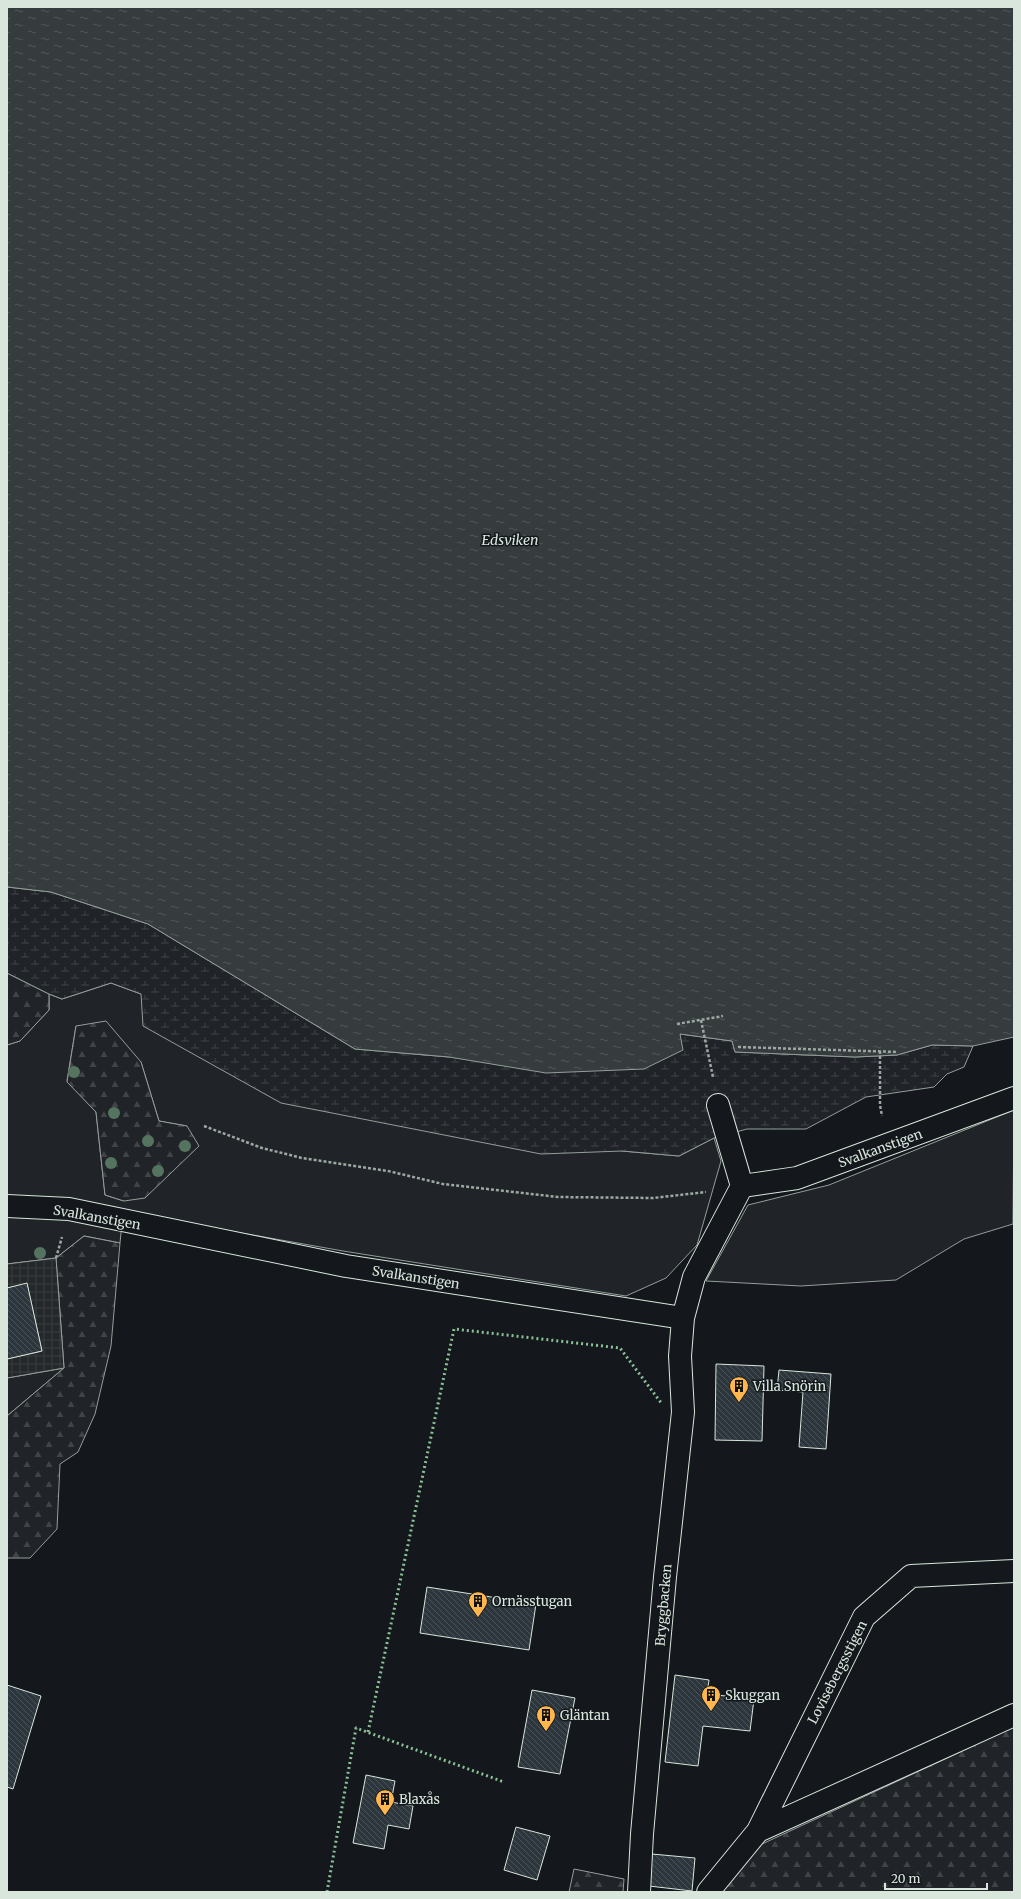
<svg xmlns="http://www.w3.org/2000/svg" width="1021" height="1899" viewBox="0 0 1021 1899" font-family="Merriweather,serif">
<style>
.green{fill:#202428;stroke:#939e99;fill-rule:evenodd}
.forest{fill:url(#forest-firs);stroke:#939e99}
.wetland{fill:url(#wetland-marsh);stroke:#939e99}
.plaza{fill:url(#plaza-grid);stroke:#939e99}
.water{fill:url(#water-ripples);stroke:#939e99}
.building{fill:url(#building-back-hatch);stroke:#d8e6dc}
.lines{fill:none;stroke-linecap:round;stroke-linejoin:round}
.minor-casing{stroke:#d8e6dc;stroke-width:24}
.path{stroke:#9da8a2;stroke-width:2.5;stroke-dasharray:3 2;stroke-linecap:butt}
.minor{stroke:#14181c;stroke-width:22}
.hedge{stroke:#8ac095;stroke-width:3;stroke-dasharray:2 3;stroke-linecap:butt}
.tree{fill:#55745f}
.labels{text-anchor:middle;stroke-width:3;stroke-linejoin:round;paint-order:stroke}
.street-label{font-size:13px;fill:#d8e6dc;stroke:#14181c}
.poi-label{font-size:13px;fill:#d8e6dc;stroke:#14181c;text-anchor:start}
.water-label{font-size:14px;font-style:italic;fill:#d8e6dc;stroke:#14181c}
</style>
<defs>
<pattern id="forest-firs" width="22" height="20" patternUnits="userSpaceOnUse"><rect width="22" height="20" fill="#202428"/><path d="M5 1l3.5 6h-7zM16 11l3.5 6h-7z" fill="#404447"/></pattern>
<pattern id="wetland-marsh" width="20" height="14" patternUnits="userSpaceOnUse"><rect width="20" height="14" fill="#202428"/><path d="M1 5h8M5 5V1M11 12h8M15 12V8" fill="none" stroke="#404447"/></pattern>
<pattern id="plaza-grid" width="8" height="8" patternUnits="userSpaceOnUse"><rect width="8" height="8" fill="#24282b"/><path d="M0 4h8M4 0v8" fill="none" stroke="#393d3f"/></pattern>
<pattern id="water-ripples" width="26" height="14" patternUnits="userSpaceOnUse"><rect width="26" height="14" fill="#363b3e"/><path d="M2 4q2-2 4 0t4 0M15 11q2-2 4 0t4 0" fill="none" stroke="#525759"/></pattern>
<pattern id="building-back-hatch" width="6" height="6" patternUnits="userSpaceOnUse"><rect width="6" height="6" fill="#2c363c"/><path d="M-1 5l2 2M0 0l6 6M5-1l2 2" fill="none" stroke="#4a5358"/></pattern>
</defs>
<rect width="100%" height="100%" fill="#14181c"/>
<path class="green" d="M111 983 141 994 622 1151 679 1156 714 1138 721 1161 697 1245 666 1278 626 1296 343 1251 123 1212 120 1243 84 1236 56 1258 7 1264V1045L20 1041 49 1010V994L62 999ZM76 1026 141 1062 159 1121 187 1126 124 1201 105 1195 96 1112 67 1081Z
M1014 1110 1013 1224 964 1239 896 1280 801 1286 706 1281 748 1205 829 1185Z
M64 1368 7 1416V1378Z"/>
<path class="forest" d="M7 973 49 994V1010L20 1041 7 1045Z
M106 1021 141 1062 159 1121 187 1126 199 1146 145 1198 124 1201 105 1195 96 1112 67 1082 76 1026Z
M84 1236 120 1243 111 1346 95 1414 78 1452 60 1464 57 1529 30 1558H7V1416L64 1368 56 1258Z
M1014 1727V1892H719L762 1844Z
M574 1869 624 1879 623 1892H569Z"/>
<path class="wetland" d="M7 887 51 892 148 924 355 1049 449 1057 680 1034 732 1041 735 1052 856 1057 897 1055 932 1045 973 1046 964 1067 947 1074 934 1087 866 1097 806 1129H747L714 1138 679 1156 622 1151 541 1154 281 1103 143 1026 141 994 111 983 62 999 49 994 7 973Z"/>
<path class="plaza" d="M56 1258 64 1368 7 1378V1359L42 1351 27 1284 7 1288V1264Z"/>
<path class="water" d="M7 7H1014V1037L973 1046 932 1045 897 1055 855 1057 735 1052 732 1041 680 1034 683 1050 644 1069 546 1073 449 1057 355 1049 148 924 51 892 7 887Z"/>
<path class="building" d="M27 1283 42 1351 7 1359V1288Z
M716 1364 764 1366 762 1441 715 1440Z
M779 1370 831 1374 826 1449 799 1447 803 1392 777 1390Z
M427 1587 536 1604 529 1650 420 1633Z
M675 1675 709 1680 707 1694 754 1699 750 1731 703 1726 698 1766 665 1762Z
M7 1685 41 1696 13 1789 7 1787Z
M532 1690 575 1698 560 1774 518 1767Z
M366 1775 395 1781 391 1802 413 1806 409 1829 388 1825 384 1849 353 1843Z
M516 1827 550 1836 537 1880 504 1870Z
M652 1854 695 1858 692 1891 649 1886Z"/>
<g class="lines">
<g class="minor-casing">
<path id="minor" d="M742 1186 797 1178 1014 1098
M7 1206 69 1209 346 1266 683 1318
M758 1831 864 1617 911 1576 1014 1571
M639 1892 642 1834 665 1577 683 1412 680 1356 683 1318 694 1277 742 1186 718 1105
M708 1892 758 1831 1014 1715"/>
</g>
<path class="path" d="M701 1020 713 1077
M677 1024 723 1016
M738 1047 898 1052
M880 1051V1105L882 1116
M204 1126 262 1148 302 1158 388 1171 443 1184 558 1197 653 1198 706 1192
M56 1258 62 1237"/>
<use href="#minor" class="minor"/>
<path class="hedge" d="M368 1732 454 1329 620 1348 662 1404
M327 1892 356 1728 504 1782"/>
</g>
<g class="tree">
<circle cx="74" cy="1072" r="6"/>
<circle cx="114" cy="1113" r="6"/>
<circle cx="148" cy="1141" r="6"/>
<circle cx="185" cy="1146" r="6"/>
<circle cx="111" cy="1163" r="6"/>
<circle cx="158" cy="1171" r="6"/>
<circle cx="40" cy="1253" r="6"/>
</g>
<defs>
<g id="building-pin" transform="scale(1)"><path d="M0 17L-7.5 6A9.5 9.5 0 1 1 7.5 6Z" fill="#ffb74d" stroke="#14181c"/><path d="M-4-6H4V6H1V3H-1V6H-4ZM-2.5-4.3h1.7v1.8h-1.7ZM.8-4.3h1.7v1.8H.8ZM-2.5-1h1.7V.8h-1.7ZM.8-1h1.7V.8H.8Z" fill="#111"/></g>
</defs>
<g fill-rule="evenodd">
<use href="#building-pin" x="739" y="1386"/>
<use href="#building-pin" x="478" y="1601"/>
<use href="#building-pin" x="711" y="1695"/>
<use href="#building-pin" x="546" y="1715"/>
<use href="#building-pin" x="385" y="1799"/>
</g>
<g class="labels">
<g class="street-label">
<text transform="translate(880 1148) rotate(-20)" y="5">Svalkanstigen</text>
<text transform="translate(97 1217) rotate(10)" y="5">Svalkanstigen</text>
<text transform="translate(416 1277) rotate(9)" y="5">Svalkanstigen</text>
<text transform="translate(663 1605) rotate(-85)" y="5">Bryggbacken</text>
<text transform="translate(837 1672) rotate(-63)" y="5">Lovisebergsstigen</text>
</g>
<g class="poi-label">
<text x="753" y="1391">Villa Snörin</text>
<text x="492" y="1606">Ornässtugan</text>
<text x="725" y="1700">Skuggan</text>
<text x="560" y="1720">Gläntan</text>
<text x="399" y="1804">Blaxås</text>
</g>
<g class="water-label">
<text x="510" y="545">Edsviken</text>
</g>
</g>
<rect width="1021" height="1899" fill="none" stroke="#d8e6dc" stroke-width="16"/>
<path d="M885 1883v6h102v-6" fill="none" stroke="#d8e6dc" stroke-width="2"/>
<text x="891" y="1883" font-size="12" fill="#d8e6dc" stroke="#14181c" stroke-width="3" paint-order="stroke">20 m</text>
</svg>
